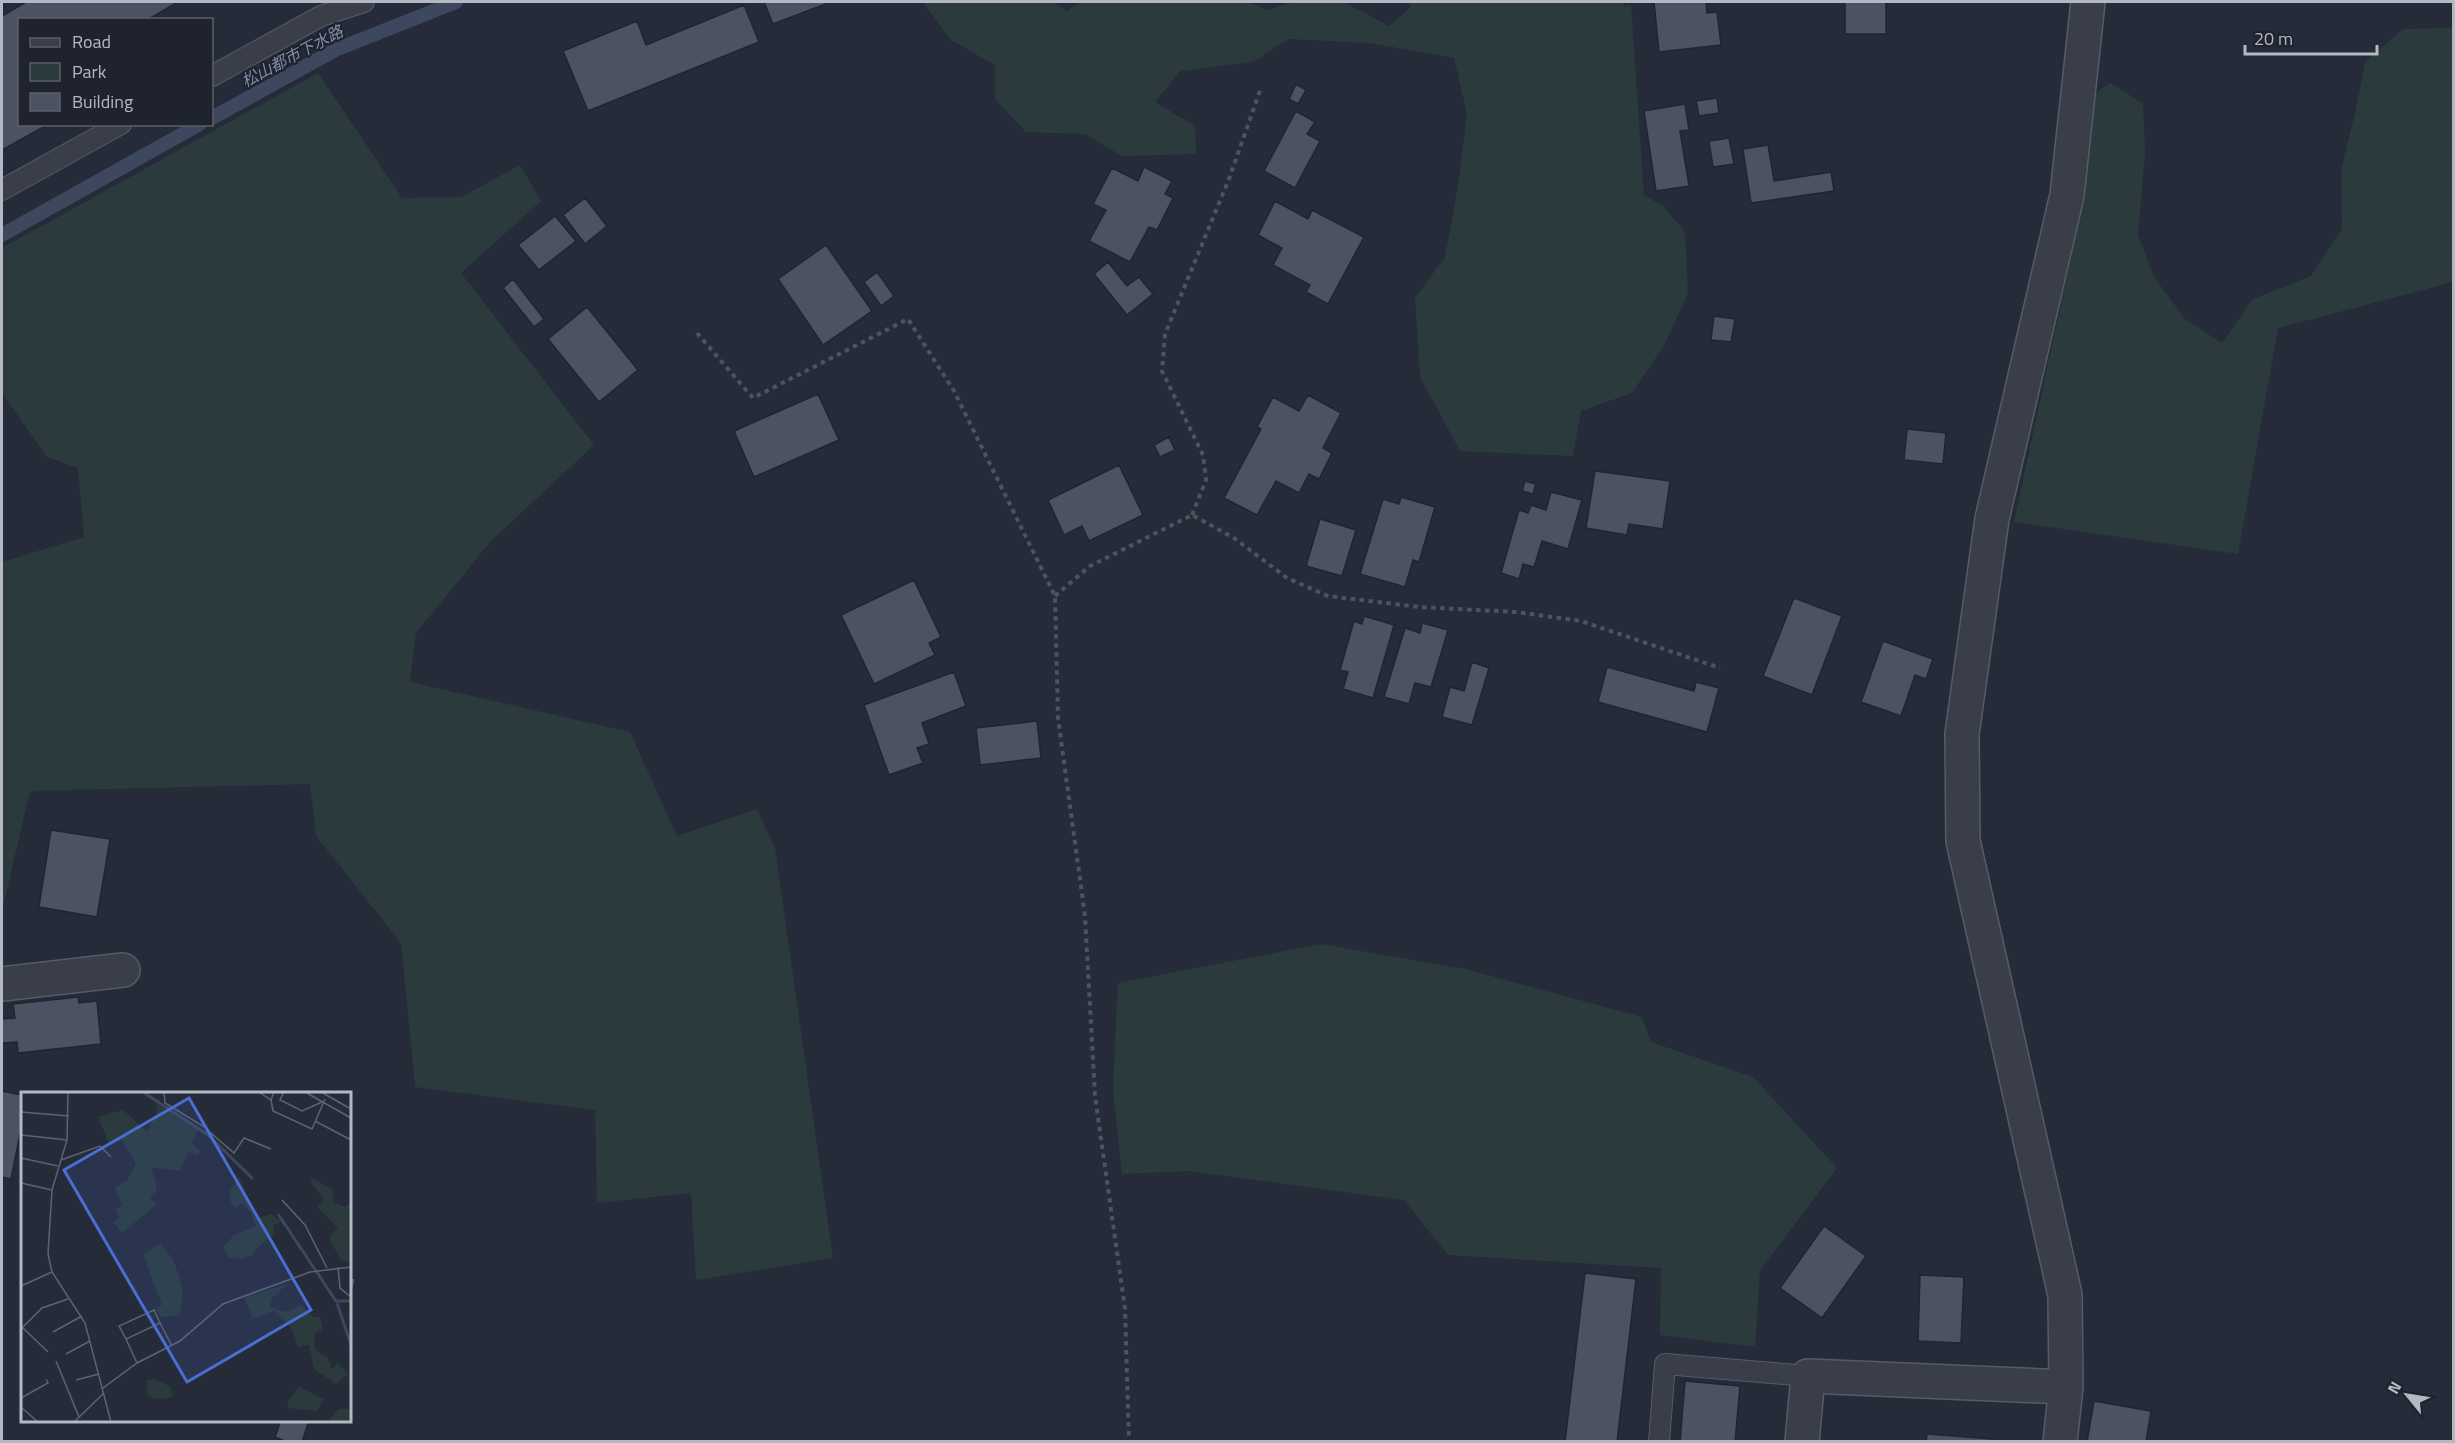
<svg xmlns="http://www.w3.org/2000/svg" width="2455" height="1443" viewBox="0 0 2455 1443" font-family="'Titillium Web','Noto Sans JP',sans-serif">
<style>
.green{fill:#2b3b3d}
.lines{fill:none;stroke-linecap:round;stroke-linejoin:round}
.stream{stroke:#3d485f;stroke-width:14}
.building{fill:#4c5261;stroke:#202530;stroke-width:1.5}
.service-casing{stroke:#575b67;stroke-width:22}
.minor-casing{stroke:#575b67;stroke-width:36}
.path{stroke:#49565b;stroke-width:4;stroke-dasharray:4.5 4.5;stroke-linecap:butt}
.service{stroke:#393e49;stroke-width:20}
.minor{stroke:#393e49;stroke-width:33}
.labels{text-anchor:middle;stroke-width:4.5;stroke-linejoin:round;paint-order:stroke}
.water-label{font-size:16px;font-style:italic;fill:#7f8da9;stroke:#1e232e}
.inset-river{fill:none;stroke:#3d485f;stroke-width:3}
.inset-road{fill:none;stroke:#5e6370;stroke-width:1.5}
.view{fill:#4a6ed2;fill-opacity:0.15;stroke:#4a6ed2;stroke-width:3}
.inset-edge{fill:none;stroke:#b4b8c4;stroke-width:3}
</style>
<rect width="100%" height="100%" fill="#252b38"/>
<path class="green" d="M923 2H1054L1067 11 1080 2H1250L1267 10 1294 2H1344L1389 26 1410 8V2H1623L1624 7 1631 5 1644 195 1664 207 1685 232 1688 293 1665 344 1632 393 1581 411 1573 456 1460 451 1420 377 1415 298 1445 257 1458 186 1467 114 1454 58 1370 43 1288 39 1253 62 1180 71 1155 102 1195 126 1196 154 1122 156 1085 134 1026 132 995 99V65L951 40Z
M2453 28V282L2278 328 2238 554 2014 522 2083 202 2093 95 2110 83 2143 103 2145 153 2138 235 2154 277 2185 319 2222 343 2253 299 2311 276 2342 229 2341 171 2356 109 2365 62 2403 29Z
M318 73 402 198 461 197 520 165 541 201 461 273 594 445 491 541 416 633 410 682 630 732 677 836 757 809 775 848 833 1258 696 1280 691 1193 597 1203 595 1110 415 1087 401 943 316 836 310 784 30 791 2 911V562L84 537 78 468 47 457 2 393V248Z
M1321 944 1465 969 1642 1017 1651 1042 1753 1077 1837 1168 1760 1270 1755 1347 1660 1335 1661 1268 1448 1255 1404 1200 1189 1171 1122 1174 1113 1091 1118 983Z"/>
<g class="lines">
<path class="stream" d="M212 118 335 50 456 2
M2 235 200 124"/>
</g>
<path class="building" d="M26 2H178L147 20H20V124H49L2 150V16Z
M764 2H831L773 24Z
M1654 2H1706L1707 13 1717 12 1721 45 1659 52Z
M1845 2H1886V34H1845Z
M744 5 759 42 588 111 563 51 637 21 646 45Z
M1296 84 1306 90 1298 104 1289 99Z
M1717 98 1719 113 1699 116 1696 101Z
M1685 104 1689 130 1680 131 1689 186 1656 191 1644 111Z
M1296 111 1315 122 1307 134 1320 141 1295 188 1264 171Z
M1729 138 1734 164 1713 167 1709 141Z
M1768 145 1774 181 1831 172 1834 191 1751 203 1743 149Z
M1144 167 1172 181 1165 194 1173 198 1157 230 1149 227 1130 262 1089 241 1106 210 1093 204 1112 168 1138 181Z
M585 198 607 226 585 244 563 215Z
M1275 201 1308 219 1312 210 1364 237 1328 304 1306 292 1310 285 1273 265 1282 248 1258 235Z
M555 216 576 241 539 270 518 245Z
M826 245 872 311 823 345 778 279Z
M1108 262 1127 286 1139 277 1153 294 1127 315 1094 274Z
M877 272 894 296 881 306 864 282Z
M513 279 544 319 534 327 503 288Z
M587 307 638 370 599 402 548 339Z
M1714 316 1735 319 1731 342 1711 340Z
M818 394 839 440 754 477 734 431Z
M1308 395 1341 413 1323 448 1332 453 1319 479 1309 474 1299 493 1276 481 1257 515 1224 498 1261 429 1257 427 1273 397 1299 411Z
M1907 429 1946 433 1943 464 1904 460Z
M1169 437 1175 450 1160 457 1154 445Z
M1119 465 1143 515 1089 541 1082 526 1064 535 1048 500Z
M1595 471 1670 481 1663 529 1629 524 1627 535 1586 528Z
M1525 481 1536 484 1533 494 1522 491Z
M1551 492 1582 500 1568 549 1542 541 1534 567 1523 564 1519 579 1501 573 1519 510 1528 513 1531 505 1546 510Z
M1401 497 1435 507 1419 562 1413 560 1405 587 1360 574 1383 499 1399 504Z
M1320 519 1356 530 1342 576 1306 566Z
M914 580 941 637 929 643 935 655 874 684 841 615Z
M1794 598 1842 616 1812 695 1763 676Z
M1364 616 1394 625 1373 698 1343 689 1348 672 1340 670 1354 621 1362 624Z
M1422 623 1448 630 1431 687 1415 683 1409 704 1384 697 1405 628 1420 633Z
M1883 641 1933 659 1926 679 1915 675 1901 716 1861 702Z
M1472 662 1489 668 1472 725 1442 717 1450 687 1464 691Z
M1607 667 1694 691 1696 682 1719 688 1707 732 1598 702Z
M954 672 966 706 922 723 929 744 917 748 923 763 889 775 864 705Z
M1037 721 1041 758 980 765 976 728Z
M51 830 110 839 97 917 39 907Z
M78 997 79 1003 97 1001 101 1044 18 1053 17 1042 2 1043V1019L15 1018 13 1004Z
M2 1091 22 1095V1124L11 1179 2 1177Z
M1824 1226 1866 1256 1822 1318 1780 1288Z
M1585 1273 1636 1279 1617 1442H1565Z
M1920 1275 1964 1277 1961 1343 1918 1341Z
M350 1277 356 1279 350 1301Z
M1685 1381 1740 1386 1735 1442H1680Z
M2094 1401 2151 1411 2146 1442H2087Z
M281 1420H309L302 1442H287L275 1437Z
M1927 1434 1992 1439V1442H1926Z"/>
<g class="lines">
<g class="service-casing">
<path id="service" d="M212 76 321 16 364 2
M2 190 121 124
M1659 1442 1665 1364 1808 1376"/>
</g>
<g class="minor-casing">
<path id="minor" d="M2 984 123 970
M1802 1442 1808 1376 2066 1387
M2060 1442 2066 1387 2065 1295 1963 841 1962 734 1992 519 2067 195 2088 2"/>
</g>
<path class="path" d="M697 333 753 398 908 319 954 391 1055 596 1058 718 1085 916 1095 1096 1125 1309 1129 1442
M1192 515 1206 480 1203 455 1162 371 1165 334 1229 179 1261 88
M1055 596 1090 566 1192 515 1234 538 1287 578 1328 596 1419 607 1516 612 1581 621 1720 668"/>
<use href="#service" class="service"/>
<use href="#minor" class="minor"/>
</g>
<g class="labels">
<g class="water-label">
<text transform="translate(292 56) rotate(-28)" y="6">松山都市下水路</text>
</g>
</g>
<g transform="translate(21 1092)">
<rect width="330" height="330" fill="#252b38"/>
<path d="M135 11 177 37 171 51 179 59 177 63 167 60 159 79 130 75 136 97 129 106 136 112 101 141 92 130 99 125 94 118 101 113 94 96 106 88 115 72 101 48 88 52 77 25 102 18 126 40 136 20ZM218 85 235 127 250 122 260 129 252 134 253 143 233 158 232 163 221 167 207 165 202 155 213 143 235 134 229 119 220 111 214 117 210 111 208 101ZM293 87 312 98V110L324 115 330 111V170L319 167 308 146 317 136 296 115 303 108 289 89ZM139 152 152 167 157 181 162 199 159 223 139 225 135 216 141 213 122 162ZM266 192 251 206 249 215 265 220 280 213 292 225H299L302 238 293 242 294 258 306 265 311 277 317 271 327 282 315 292 293 277 288 253 277 255 271 237 253 219 232 227 223 206ZM133 287 150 295 152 305 134 307 126 303V288ZM278 295 303 307 296 319 266 316 268 307ZM318 317H330V330H306Z" fill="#2b3b3d"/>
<path class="inset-river" d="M122 0 187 43 232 87M257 122 315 209H330M316 211 330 253"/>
<path class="inset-road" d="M47 0 46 48 31 98 27 162 31 180 64 231 90 330M143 0 144 11 182 34 213 61 223 46 250 57M238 0 250 8 253 0M263 0 259 8 281 19 301 10M284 0 330 26M300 0 330 17M250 8 252 19 291 37 304 7M0 20 48 24M294 29 330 48M0 43 46 48M0 66 37 74M40 68 79 54 90 65M0 91 31 98M261 108 284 133 306 176M317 175 319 196 330 205M0 194 31 180M2 236 27 260M0 237 21 216 47 207M32 240 61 224M105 247 98 234 133 218 139 231M45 262 69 249M35 269 58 325M116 271 105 247 139 231 151 254M55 288 78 282M82 296 116 271 159 249 202 212 289 180 330 175M0 306 27 291 25 287M0 315 17 330M53 330 83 301"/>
<path class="view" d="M168 6 290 218 166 290 43 78Z"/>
<rect width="330" height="330" class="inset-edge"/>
</g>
<rect width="2455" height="1443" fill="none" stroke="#b4b8c4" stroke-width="6"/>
<rect x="18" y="18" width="195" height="108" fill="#1e232e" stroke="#5a5f6a" stroke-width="1.5"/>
<rect x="30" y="38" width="30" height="9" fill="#393e49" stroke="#5a5f6a" stroke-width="1.5"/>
<text x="72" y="48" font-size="18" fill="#b4b8c4">Road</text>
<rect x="30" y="63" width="30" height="18" fill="#2b3b3d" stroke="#5a5f6a" stroke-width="1.5"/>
<text x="72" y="78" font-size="18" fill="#b4b8c4">Park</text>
<rect x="30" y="93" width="30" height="18" fill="#4c5261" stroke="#5a5f6a" stroke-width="1.5"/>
<text x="72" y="108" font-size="18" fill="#b4b8c4">Building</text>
<g transform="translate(2407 1395) rotate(300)" stroke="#1e232e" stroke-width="4.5" paint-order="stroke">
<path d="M0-4.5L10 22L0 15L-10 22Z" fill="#b4b8c4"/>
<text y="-9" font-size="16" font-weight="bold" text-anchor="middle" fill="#b4b8c4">N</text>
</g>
<path d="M2245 45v9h132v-9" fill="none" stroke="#b4b8c4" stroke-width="3"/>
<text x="2254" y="45" font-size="18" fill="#b4b8c4" stroke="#1e232e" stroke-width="4.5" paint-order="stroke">20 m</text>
</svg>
